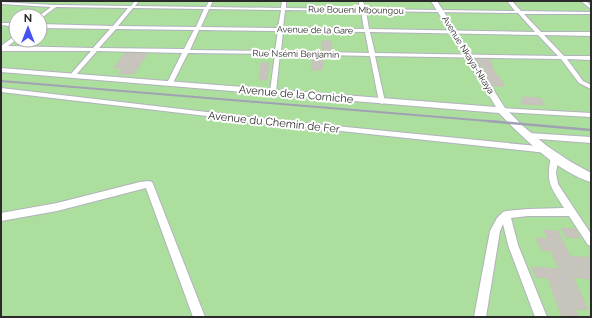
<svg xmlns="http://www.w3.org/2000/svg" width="592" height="318" viewBox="0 0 592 318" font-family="Raleway,sans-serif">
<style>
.green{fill:#acdf9d;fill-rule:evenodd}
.building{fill:#c7c4bd;stroke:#c7c3b7}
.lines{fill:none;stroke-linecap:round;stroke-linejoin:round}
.minor-casing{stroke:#b1b2be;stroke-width:2}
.tertiary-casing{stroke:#b1b2be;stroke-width:2}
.minor{fill:#fff;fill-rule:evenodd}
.tertiary{fill:#fff;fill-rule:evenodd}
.rail-far1{stroke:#a1a1b4;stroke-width:2}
.rail{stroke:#a1a1b4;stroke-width:2.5}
.labels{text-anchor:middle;stroke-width:4;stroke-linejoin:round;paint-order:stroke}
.far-street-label{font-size:9px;fill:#2b2b2b;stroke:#fff}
.street-label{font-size:11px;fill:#2b2b2b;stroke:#fff}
</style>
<rect width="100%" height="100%" fill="#ece7de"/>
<path class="green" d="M1 1H591V317H1ZM16 16H40V40H16Z"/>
<path class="building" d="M322 41H331L332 51 323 50Z
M125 53 147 54 134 74H118L123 68H114Z
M313 57H323L322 70H311Z
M476 59H489L493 65H490L505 86H493Z
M261 63H269L267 80H259Z
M522 97 540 98 545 105 521 104Z
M561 228 575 229 580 238 566 237Z
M544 230 558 231 570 256 591 258V279L573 277 588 310 575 309 578 316 561 315 548 278 536 277 532 267 559 269 551 251 542 250 536 238 548 239Z"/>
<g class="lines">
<g class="minor-casing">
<path id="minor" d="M135 1H139L135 6 206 7 209 1H213L210 7 281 8 282 1H286V8L360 9 359 1H363L365 9 515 11 507 1H512L521 11 591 12V14H524L541 32H591V36L544 35 564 56H591V60L567 59 583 81 591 85V89L579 83 561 59 375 56 385 102 382 104 379 102 370 56 280 54 276 92 273 94 270 92 275 54 188 53 173 83 170 85 167 83 182 53 97 51 75 76 73 77 70 75 91 51H1V46L16 35V40L8 46 93 48 110 29 40 28V24L113 26 128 8 56 7 40 19 39 16 51 7 1 4V2L54 5 131 6ZM133 8 204 9 196 27 118 26ZM209 9 281 10 278 28 201 27ZM285 10 361 11 364 29 283 28ZM366 11 518 13 535 32 369 29ZM116 29 194 30 184 49 99 48ZM199 30 278 31 275 51 190 50ZM283 31 365 32 369 53 281 51ZM370 32 538 35 558 56 375 53Z
M581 1H586L591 6V9Z
M1 23H16V27L1 25Z
M1 88 275 120 547 147 551 150 547 153 275 124 1 92Z
M500 108 591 113V117L502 112H500L499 110Z
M529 133 591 137V143L526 138 525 136 526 134Z
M555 153 559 156 556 173 558 184 591 234V246L588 245 569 216H528L511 218 518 245 547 317H535L508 245 503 224 500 231 486 317H474L490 231 497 218 503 212 506 211 528 209 564 208C550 185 546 184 551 156Z
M149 181 152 182 153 184 205 317H193L146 188 57 211 1 221V213L57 203 140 182Z"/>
</g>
<g class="tertiary-casing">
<path id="tertiary" d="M431 1H437L505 108 524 127 547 146 571 162 591 173V182C558 172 523 138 499 113L1 72V68L496 107Z"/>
</g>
<use href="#minor" class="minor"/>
<use href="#tertiary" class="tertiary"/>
<path class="rail-far1" d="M1 81 500 122"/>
<path class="rail" d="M488 121 591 130"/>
</g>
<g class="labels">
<g class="far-street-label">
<text transform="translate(356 10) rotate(1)" y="3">Rue Boueni Mboungou</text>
<text transform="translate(315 30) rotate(1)" y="3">Avenue de la Gare</text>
<text transform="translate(296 54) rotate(1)" y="3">Rue Nsémi Benjamin</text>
<text transform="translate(468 55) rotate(58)" y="3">Avenue Nkaya-Nkaya</text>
</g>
<g class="street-label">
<text transform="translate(296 94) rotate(5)" y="4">Avenue de la Corniche</text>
<text transform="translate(274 122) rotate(6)" y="4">Avenue du Chemin de Fer</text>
</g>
</g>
<rect width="592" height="318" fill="none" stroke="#2b2b2b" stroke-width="4"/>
<g transform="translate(28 28)"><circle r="19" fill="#ffffff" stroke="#aaaaaa"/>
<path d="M0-3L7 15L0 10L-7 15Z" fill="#4753f0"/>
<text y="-6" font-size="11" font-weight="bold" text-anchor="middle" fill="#2b2b2b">N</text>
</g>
</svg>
